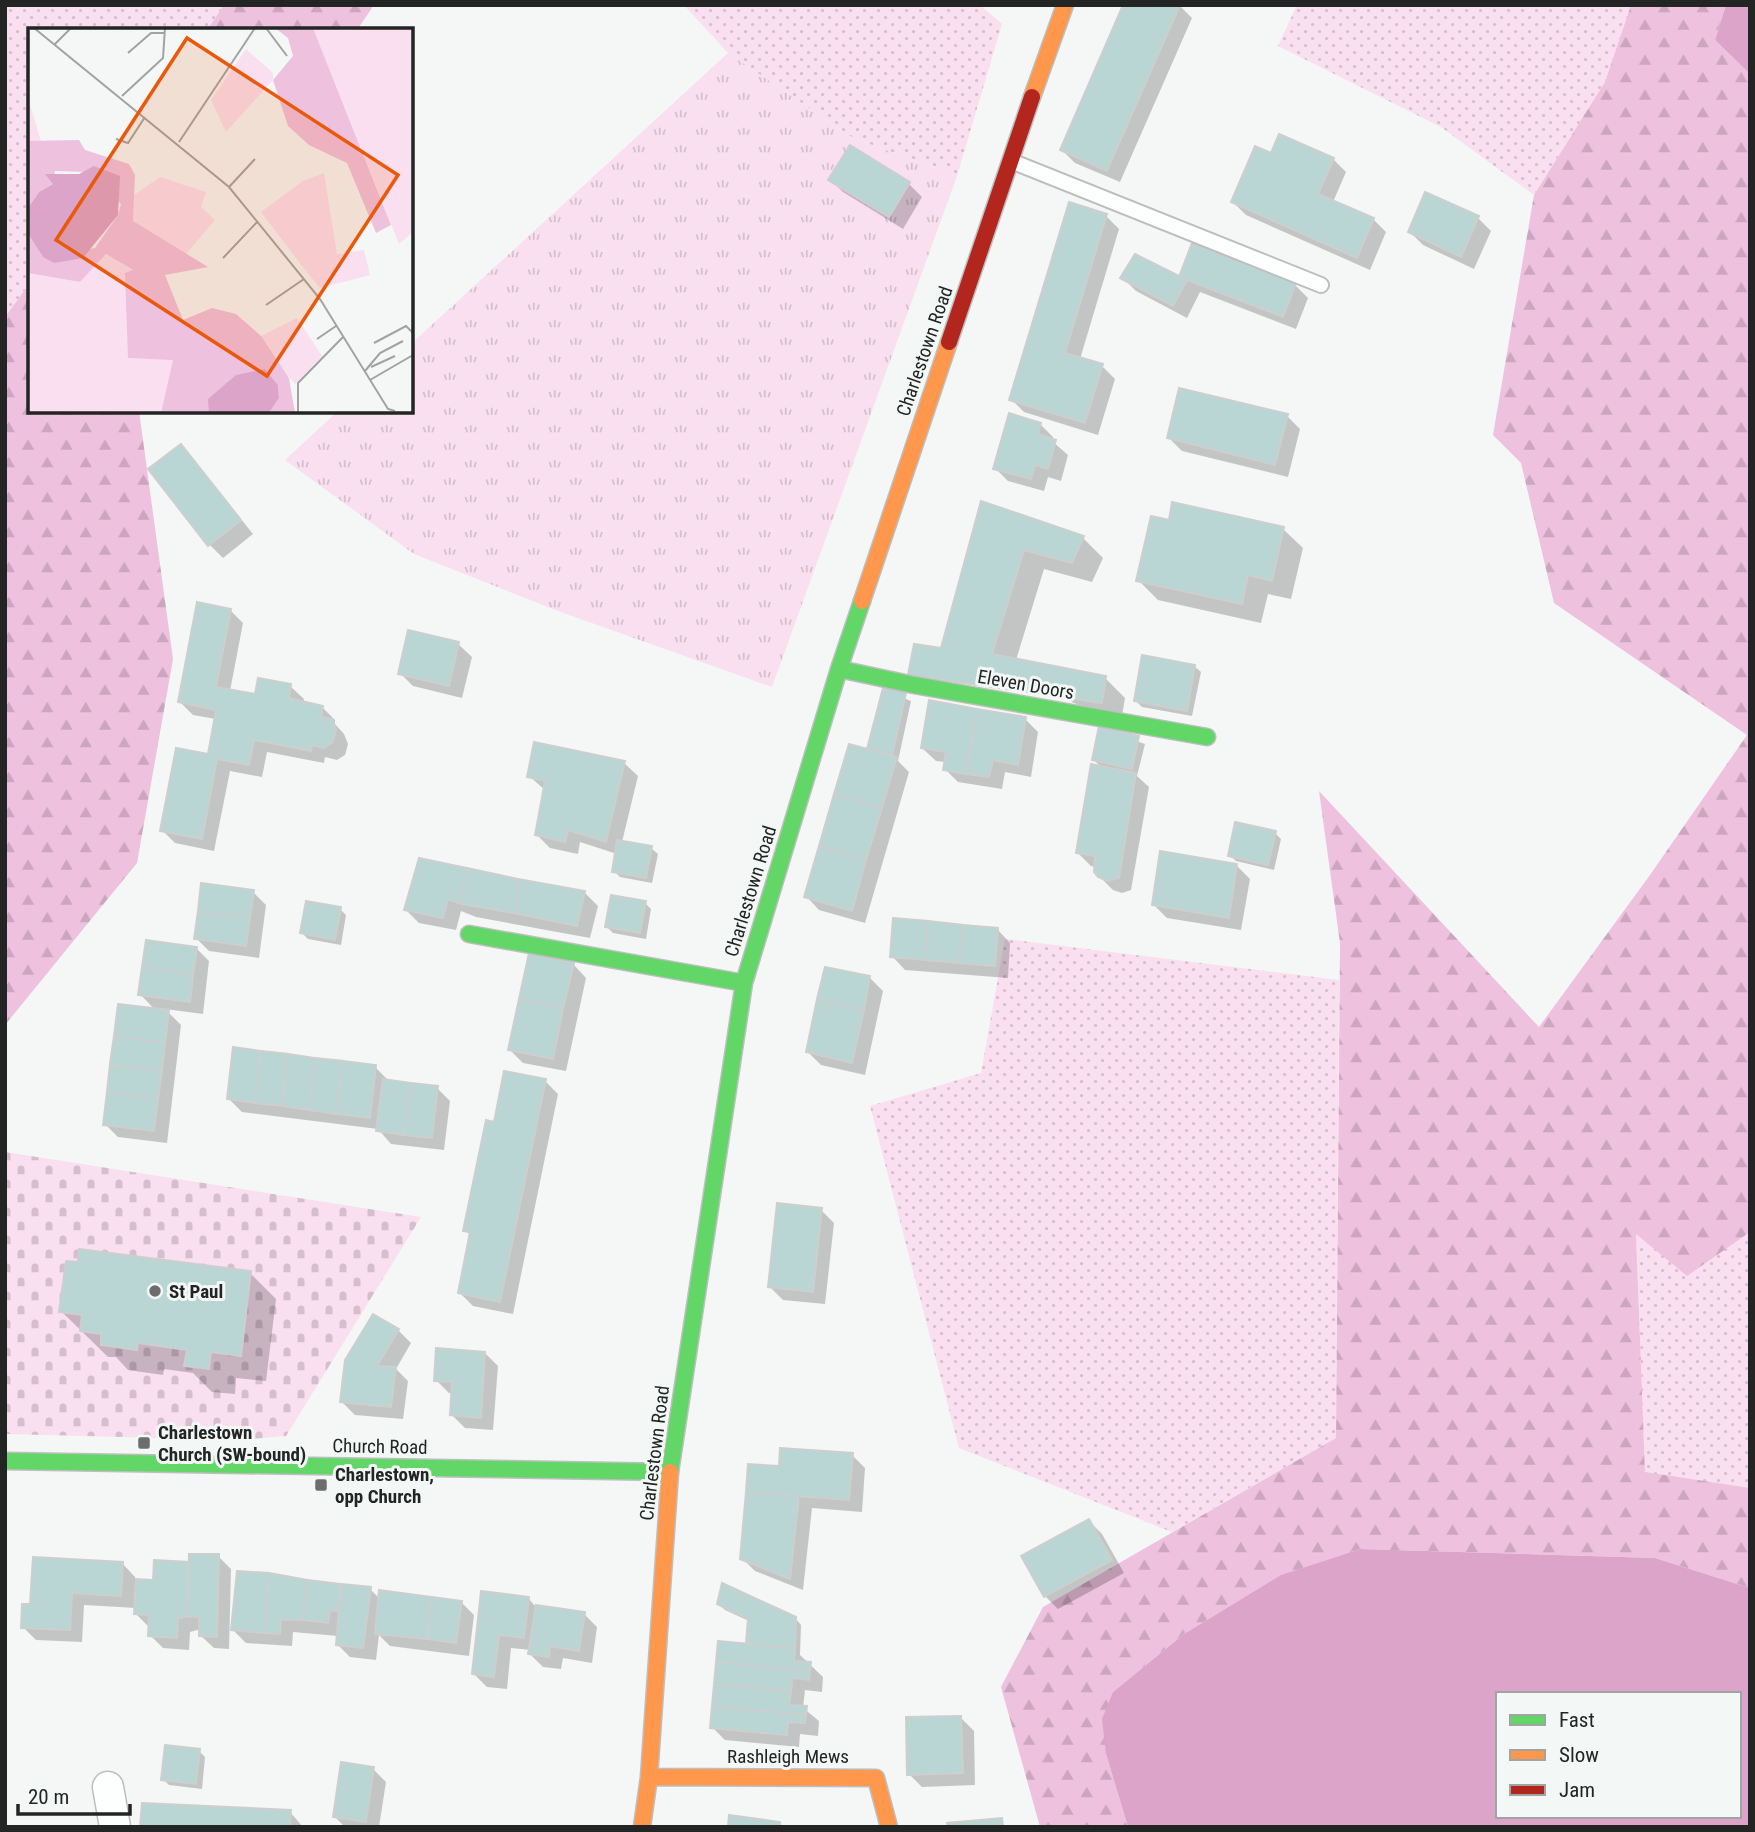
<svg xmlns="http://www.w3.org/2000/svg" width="1755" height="1832" viewBox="0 0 1755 1832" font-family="'Roboto Condensed',sans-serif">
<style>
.grass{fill:url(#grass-dots)}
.forest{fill:url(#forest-firs)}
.cemetery{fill:url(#cemetery-stones)}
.park{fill:url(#park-tufts)}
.water{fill:#dca4c8;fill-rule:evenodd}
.shadow{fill:#0003}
.building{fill:#b9d5d4;stroke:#cdcfcf;stroke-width:2}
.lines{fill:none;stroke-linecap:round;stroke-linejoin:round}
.lane-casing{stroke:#bdbfbf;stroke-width:18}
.street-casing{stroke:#bdbfbf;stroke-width:33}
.fast-casing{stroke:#bdbfbf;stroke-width:19}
.slow-casing{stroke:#bdbfbf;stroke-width:19}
.jam-casing{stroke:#bdbfbf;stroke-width:19}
.lane{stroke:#fdfefe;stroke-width:14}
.street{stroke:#fdfefe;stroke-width:30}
.fast{stroke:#63d668;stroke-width:16}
.slow{stroke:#ff974d;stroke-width:16}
.jam{stroke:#b3261e;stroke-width:16}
.poi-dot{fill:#6c6e6e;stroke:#f3f8f7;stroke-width:2.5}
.labels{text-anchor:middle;stroke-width:6;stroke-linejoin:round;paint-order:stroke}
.street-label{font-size:19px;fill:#232525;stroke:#f3f8f7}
.poi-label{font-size:19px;font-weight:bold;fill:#232525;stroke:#f3f8f7;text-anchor:start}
.inset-road{fill:none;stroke:#a0a3a2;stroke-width:2}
.view{fill:#e8590c;fill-opacity:0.15;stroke:#e8590c;stroke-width:3.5}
.inset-edge{fill:none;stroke:#232525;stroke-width:3.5}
</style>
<defs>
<pattern id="grass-dots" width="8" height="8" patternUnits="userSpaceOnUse" patternTransform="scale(1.75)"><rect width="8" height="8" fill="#f9dfef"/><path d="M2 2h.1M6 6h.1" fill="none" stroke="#d5bfcd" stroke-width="1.8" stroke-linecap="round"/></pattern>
<pattern id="forest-firs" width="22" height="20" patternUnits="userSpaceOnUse" patternTransform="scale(1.75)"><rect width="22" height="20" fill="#eec1de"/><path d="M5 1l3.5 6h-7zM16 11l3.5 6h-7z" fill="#cca6be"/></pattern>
<pattern id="cemetery-stones" width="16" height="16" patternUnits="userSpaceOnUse" patternTransform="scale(1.75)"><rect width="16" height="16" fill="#f9dfef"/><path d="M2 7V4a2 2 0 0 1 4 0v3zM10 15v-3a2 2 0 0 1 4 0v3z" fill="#d5bfcd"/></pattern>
<pattern id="park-tufts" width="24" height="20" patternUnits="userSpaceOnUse" patternTransform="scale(1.75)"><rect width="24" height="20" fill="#f9dfef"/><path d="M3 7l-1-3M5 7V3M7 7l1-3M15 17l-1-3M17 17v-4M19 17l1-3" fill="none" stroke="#d5bfcd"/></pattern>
</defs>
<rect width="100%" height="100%" fill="#f4f7f6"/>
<path class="grass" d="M5 5H224L207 30H30V283L5 317Z
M684 5H980L1002 24 957 176 853 138 728 53Z
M1297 5H1631L1605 82 1534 195 1441 127 1278 46Z
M1005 939 1339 980 1336 1438 1172 1532 959 1448 870 1106 981 1073Z
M1750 1232V1488L1645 1473 1636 1233 1687 1275Z"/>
<path class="forest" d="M224 5H374L357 30H207Z
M1631 5H1726L1715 40 1750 74V1232L1687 1276 1636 1234 1645 1472 1750 1488V1588L1655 1558 1360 1549 1282 1575 1184 1634 1113 1692 1106 1754 1128 1827H1040L1001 1687 1043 1607 1336 1438 1340 943 1319 791 1539 1027 1650 875 1747 735 1554 603 1521 463 1493 435 1534 195 1605 82Z
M30 283V411H139L173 659 137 863 5 1025V317Z"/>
<path class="cemetery" d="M5 1152 421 1217 286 1436 240 1440 5 1434Z"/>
<path class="park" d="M728 53 853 138 957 176 772 687 558 611 414 554 285 460 338 411H411V344Z"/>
<path class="water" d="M1726 5H1750V74L1715 40Z
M1360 1549 1655 1558 1750 1588V1827H1128L1106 1754 1102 1719 1113 1692 1184 1634 1281 1575ZM1498 1694H1739V1816H1498Z"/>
<path class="shadow" d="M1179 5 1192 18 1120 182 1075 163 1062 150Z
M850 147 909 184 922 197 903 229 843 192 830 179Z
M1272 155 1333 159 1346 172 1333 202 1373 219 1386 232 1370 270 1246 215 1233 202Z
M1426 194 1478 218 1491 231 1474 269 1423 245 1410 232Z
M1106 216 1119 229 1080 359 1102 366 1115 379 1098 435 1024 412 1011 399Z
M1123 278 1295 285 1308 298 1296 329 1200 292 1187 318 1136 291Z
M1287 416 1300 429 1288 477 1182 451 1169 438Z
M1040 424 1053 437 1052 441 1068 455 1061 481 1048 477 1044 491 1008 481 995 468Z
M180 446 193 459 253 534 223 558 210 545 150 469Z
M983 503 1083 538 1103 558 1092 582 1044 569 1016 660 1105 678 1125 698 1121 722 943 650Z
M1170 522 1283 529 1303 548 1291 599 1268 594 1261 623 1158 600 1138 580Z
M230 610 243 623 230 691 257 696 290 686 304 699 303 703 322 707 335 720V724L344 734 348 744 345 755 337 760 325 757 324 763 267 752 262 777 230 771 214 851 175 843 162 830 209 756 216 719 193 715 180 702Z
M458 644 472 657 462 698 413 686 400 673Z
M1194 666 1201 672 1192 716 1142 707 1136 701Z
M884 690 911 701 898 761 909 772 865 923 819 910 806 896 869 751Z
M1025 719 1038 732 1031 777 1005 772 1002 789 958 782 945 769 946 762 936 761 922 748Z
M1100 729 1145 744 1137 776 1149 787 1131 890 1122 893 1113 890 1099 876 1096 867 1091 866 1078 853 1102 768 1093 759Z
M624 763 638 776 622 842 651 848 658 854 652 883 620 877 614 871 617 854 580 842 578 854 550 848 537 835 545 790 529 776Z
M1275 833 1281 839 1274 870 1236 861 1230 855Z
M421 860 585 893 598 906 590 938 476 917 461 911 456 930 419 923 406 910Z
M1236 865 1250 879 1241 930 1167 918 1154 905Z
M253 892 266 905 259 958 209 951 196 938Z
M645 903 651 909 646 939 613 933 607 927Z
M340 909 346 915 341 945 308 939 302 933Z
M997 929 1010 943 1008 978 905 970 892 956Z
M196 948 209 961 203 1014 165 1009 181 1025 167 1143 118 1137 105 1124 156 1011 140 994Z
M573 964 586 978 566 1071 523 1063 510 1050Z
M870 978 883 991 865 1075 821 1065 808 1052Z
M375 1067 388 1080 437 1088 450 1101 444 1150 391 1144 378 1129 242 1112 229 1099Z
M545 1081 558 1094 513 1314 473 1306 460 1293 471 1236 465 1230 495 1124Z
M821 1210 834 1223 825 1304 783 1300 770 1287Z
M250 1273 276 1299 266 1381 236 1378 235 1394 212 1392 193 1373 164 1369 163 1375 128 1370 116 1357H108L61 1311Z
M398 1330 411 1343 396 1369 408 1381 403 1419 355 1415 342 1402Z
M485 1353 498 1366 493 1430 465 1428 452 1415 453 1394 449 1393 436 1380Z
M852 1455 865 1468 862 1512 812 1508 803 1590 755 1571 742 1558 781 1468Z
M1089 1521 1102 1534 1124 1573 1058 1609 1045 1596 1023 1557Z
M218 1556 231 1569 229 1649 214 1648 200 1635 201 1629 190 1632 189 1650 163 1648 150 1635 149 1627 136 1614V1608L84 1605 82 1642 36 1640 23 1627 32 1606 122 1563 135 1577V1581L155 1582 191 1563Z
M269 1575 370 1589 380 1599 461 1602 474 1615 469 1656 390 1646 379 1635 376 1660 350 1657 337 1644 338 1636 293 1632 292 1646 246 1643 233 1630Z
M483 1593 528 1598 536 1607 584 1614 597 1627 592 1663 563 1658 561 1669 543 1667 530 1654 531 1650 511 1648 507 1689 487 1687 474 1674Z
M719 1604 795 1618 801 1625 800 1655 823 1677 822 1692 805 1690 803 1708 819 1721 818 1736 800 1734 799 1747 725 1740 712 1727 747 1645 749 1621 725 1610Z
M960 1717 974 1731 975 1785 922 1787 909 1774Z
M199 1751 205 1757 202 1789 169 1785 163 1779Z
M373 1769 386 1782 379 1827H345L334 1816Z
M290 1812 303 1827H142Z"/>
<path class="building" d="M1123 5H1180L1107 171 1060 150Z
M1279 134 1334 158 1318 194 1374 218 1357 258 1231 202 1255 146 1271 153Z
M850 145 910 182 889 217 828 180Z
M1425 192 1479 216 1461 257 1408 232Z
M1069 202 1107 214 1065 353 1103 364 1085 423 1009 400Z
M1192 243 1296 283 1283 317 1179 277Z
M1135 254 1187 280 1173 306 1120 278Z
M1179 388 1288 414 1275 465 1167 438Z
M1009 413 1041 423 1038 434 1056 440 1048 469 1035 465 1031 479 993 469Z
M181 444 241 520 208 546 148 469Z
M981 501 1084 536 1072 563 1024 550 992 654 1106 676 1102 703 908 675 914 644 941 648Z
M1172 502 1284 527 1272 581 1248 575 1242 604 1136 581 1151 516 1169 520Z
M197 602 231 609 216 687 255 694 258 678 291 684 289 698 323 706 321 717 332 719 336 729 333 742 324 748 312 745 311 751 254 740 249 765 217 759 202 839 160 831 176 748 208 754 216 710 178 702Z
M408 630 459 642 449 686 398 674Z
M1142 655 1195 665 1187 711 1134 701Z
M883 688 906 693 892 756 867 749Z
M929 700 977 709 966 774 943 770 946 752 921 748Z
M977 709 1026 717 1018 765 993 760 989 777 966 774Z
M1099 726 1139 736 1132 769 1092 760Z
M534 742 625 761 606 842 568 830 565 842 535 835 545 781 527 777Z
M849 744 897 757 882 808 834 794Z
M1091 764 1136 773 1119 878 1108 881 1098 877 1094 872 1095 856 1076 853Z
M834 794 882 808 866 860 819 846Z
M1235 822 1276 831 1268 865 1228 856Z
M617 840 652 846 646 878 612 872Z
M819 846 866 860 852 911 804 897Z
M1160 851 1237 864 1229 918 1152 905Z
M419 858 467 868 461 904 448 899 443 918 404 910Z
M467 868 518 879V914L461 904Z
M518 879 585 891 577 926 518 914Z
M201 883 254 890 250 918 198 911Z
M611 895 646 901 640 933 605 927Z
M306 901 341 907 335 940 300 933Z
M198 911 250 918 246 946 194 939Z
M893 918 928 921 925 960 890 957Z
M928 921 963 925 959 963 925 960Z
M963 925 998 928 995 966 959 963Z
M146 940 197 947 193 975 142 967Z
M529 953 574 963 563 1009 519 999Z
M142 967 193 975 190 1002 138 995Z
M825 967 870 976 864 1010 817 999Z
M519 999 563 1009 553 1059 508 1050Z
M817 999 864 1010 852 1063 806 1052Z
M118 1004 169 1010 165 1043 114 1036Z
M114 1036 165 1043 162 1071 110 1064Z
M233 1047 261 1051 255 1103 227 1099Z
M261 1051 288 1054 282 1106 255 1103Z
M288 1054 315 1058 309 1110 282 1106Z
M315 1058 343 1061 336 1114 309 1110Z
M343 1061 376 1065 370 1118 336 1114Z
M110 1064 162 1071 158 1099 107 1092Z
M504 1071 546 1079 500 1302 458 1293 470 1232 463 1231 486 1120 494 1122Z
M383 1079 411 1083 404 1135 376 1131Z
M411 1083 438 1086 432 1138 404 1135Z
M107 1092 158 1099 154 1131 103 1125Z
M777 1203 822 1208 813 1292 768 1287Z
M79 1249 251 1271 241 1356 211 1352 209 1369 184 1366 187 1350 138 1343 137 1350 101 1345V1334L80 1331 82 1315 59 1312 66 1261 78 1262Z
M373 1314 399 1329 377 1366 396 1367 391 1407 340 1402 345 1360Z
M436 1348 485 1352 481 1418 450 1415 452 1382 434 1381Z
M780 1448 853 1453 849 1500 746 1492 748 1464 779 1466Z
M746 1492 799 1496 790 1579 740 1559Z
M1089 1519 1112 1560 1044 1597 1021 1556Z
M189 1554H219L217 1637 199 1636V1617L187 1616Z
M33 1557 123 1562 121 1596 72 1593 70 1630 21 1628 22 1604H30Z
M154 1560 189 1562 187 1616 178 1619 177 1638 148 1636 149 1615 134 1614 136 1579 153 1580Z
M237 1571 269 1573 265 1633 231 1630Z
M269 1573 308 1580 303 1620H281L280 1634 265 1633Z
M308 1580 341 1584 337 1611 330 1610 328 1623 303 1620Z
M722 1583 796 1617 795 1648 746 1643 748 1619 717 1604Z
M341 1584 371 1587 363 1648 336 1645Z
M379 1590 432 1597 427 1639 375 1634Z
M481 1591 529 1597 524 1638 499 1635 494 1677 472 1674Z
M432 1597 462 1601 456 1643 427 1639Z
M536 1605 585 1612 579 1651 550 1646 549 1657 528 1654Z
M718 1641 795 1648 794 1661 811 1662 810 1671 716 1662Z
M716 1662 810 1671 809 1680 792 1678 791 1691 714 1684Z
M714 1684 791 1691 789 1705 807 1706 806 1715 712 1706Z
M712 1706 806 1715 805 1723 788 1722 787 1735 710 1728Z
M961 1716 963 1773 907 1775 906 1717Z
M165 1745 200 1749 196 1784 161 1780Z
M341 1762 374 1767 366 1822 333 1817Z
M142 1803 291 1810 290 1827H140Z
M729 1815 780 1822V1827H728Z
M1002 1818 1003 1827H948L947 1823Z"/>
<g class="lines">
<g class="lane-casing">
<path id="lane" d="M1011 161 1321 285"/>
</g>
<g class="street-casing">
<path id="street" d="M108 1787 115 1827"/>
</g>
<g class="fast-casing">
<path id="fast" d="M839 669 914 685 1207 737
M469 934 744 983
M5 1461 670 1472
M670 1472 744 983 839 669 862 601"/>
</g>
<g class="slow-casing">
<path id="slow" d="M1032 97 1065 5
M862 601 949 342
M649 1777 876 1778 889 1827
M642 1827 649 1777 670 1472"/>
</g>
<g class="jam-casing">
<path id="jam" d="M949 342 1032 97"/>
</g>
<use href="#lane" class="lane"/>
<use href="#street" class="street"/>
<use href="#fast" class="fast"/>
<use href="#slow" class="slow"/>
<use href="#jam" class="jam"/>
</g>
<g class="poi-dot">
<circle cx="155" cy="1291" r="7"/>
<rect x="137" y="1436" width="14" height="14" rx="3.5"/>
<rect x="314" y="1478" width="14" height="14" rx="3.5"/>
</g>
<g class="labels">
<g class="street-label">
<text transform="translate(924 351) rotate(-71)" y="7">Charlestown Road</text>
<text transform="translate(1026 684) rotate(10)" y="7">Eleven Doors</text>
<text transform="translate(750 891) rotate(-73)" y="7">Charlestown Road</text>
<text transform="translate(380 1446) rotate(1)" y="7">Church Road</text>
<text transform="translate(654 1453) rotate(-83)" y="7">Charlestown Road</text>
<text x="788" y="1763">Rashleigh Mews</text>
</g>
<g class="poi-label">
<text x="169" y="1298">St Paul</text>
<text x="158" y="1439">Charlestown<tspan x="158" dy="22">Church (SW-bound)</tspan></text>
<text x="335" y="1481">Charlestown,<tspan x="335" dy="22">opp Church</tspan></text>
</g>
</g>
<g transform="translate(28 28)">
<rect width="385" height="385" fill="#f4f7f6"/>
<path d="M285 0H385V204L371 216ZM0 70 13 113H0ZM132 149 178 164 173 179 187 192 157 227 105 193 106 167ZM336 222 342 247 292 260 278 243 309 226ZM78 226 106 243 100 330 146 331 133 385H0V245L52 254ZM269 290 294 328 267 356 241 325 233 308Z" fill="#f9dfef"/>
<path d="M247 0H285L363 197 348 205 319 135 281 117 260 98 245 52 265 28 260 10ZM51 112 57 122 101 136 107 147 105 193 180 239 137 247 155 292 184 280 208 286 233 308 261 350 267 385H241L251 370 250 357 237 341 181 371V385H133L145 332 100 330 97 245 105 242 78 226 52 254 0 245V206L15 229 67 220 90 187 93 176 58 144 27 143 25 156 11 164 0 180V113Z" fill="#eec1de"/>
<path d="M218 21 245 45V52L198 104 183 72Z" fill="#f9dfef"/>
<path d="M296 145 309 226 278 243 233 184 275 153Z" fill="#f9dfef"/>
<path d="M66 138 92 148 90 187 55 230 26 235 15 229 0 206V180L11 164 25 156 17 146H51ZM237 341 250 357 251 370 241 385H181L180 371 208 347Z" fill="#dca4c8"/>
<path class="inset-road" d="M6 0 201 159 292 271 360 381 367 383M238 0 259 28M27 16 43 0M100 25 123 5H136M94 68 135 30 137 0M88 111 100 115 117 89M151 114 227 0M201 159 227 131M195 230 230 193M238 277 276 251M289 311 308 298M346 315 378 298 385 305M343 339 367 328M337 343 352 325 375 313M342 352 385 327M270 385V355L315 309"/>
<path class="view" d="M159 10 370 147 239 348 28 212Z"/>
<rect width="385" height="385" class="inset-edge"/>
</g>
<rect width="1755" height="1832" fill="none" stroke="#232525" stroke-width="14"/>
<rect x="1496" y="1692" width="245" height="126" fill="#f3f8f7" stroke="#a0a4a3" stroke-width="2"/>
<rect x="1510" y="1715" width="35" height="10" fill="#63d668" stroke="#a0a4a3" stroke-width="2"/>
<text x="1559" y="1727" font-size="21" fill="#232525">Fast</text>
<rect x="1510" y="1750" width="35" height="10" fill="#ff974d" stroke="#a0a4a3" stroke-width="2"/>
<text x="1559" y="1762" font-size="21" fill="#232525">Slow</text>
<rect x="1510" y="1785" width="35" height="10" fill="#b3261e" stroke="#a0a4a3" stroke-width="2"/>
<text x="1559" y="1797" font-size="21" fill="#232525">Jam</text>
<path d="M18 1804v10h112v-10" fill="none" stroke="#232525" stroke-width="3.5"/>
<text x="28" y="1804" font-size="21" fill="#232525" stroke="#f3f8f7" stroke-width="5" paint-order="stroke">20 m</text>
</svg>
